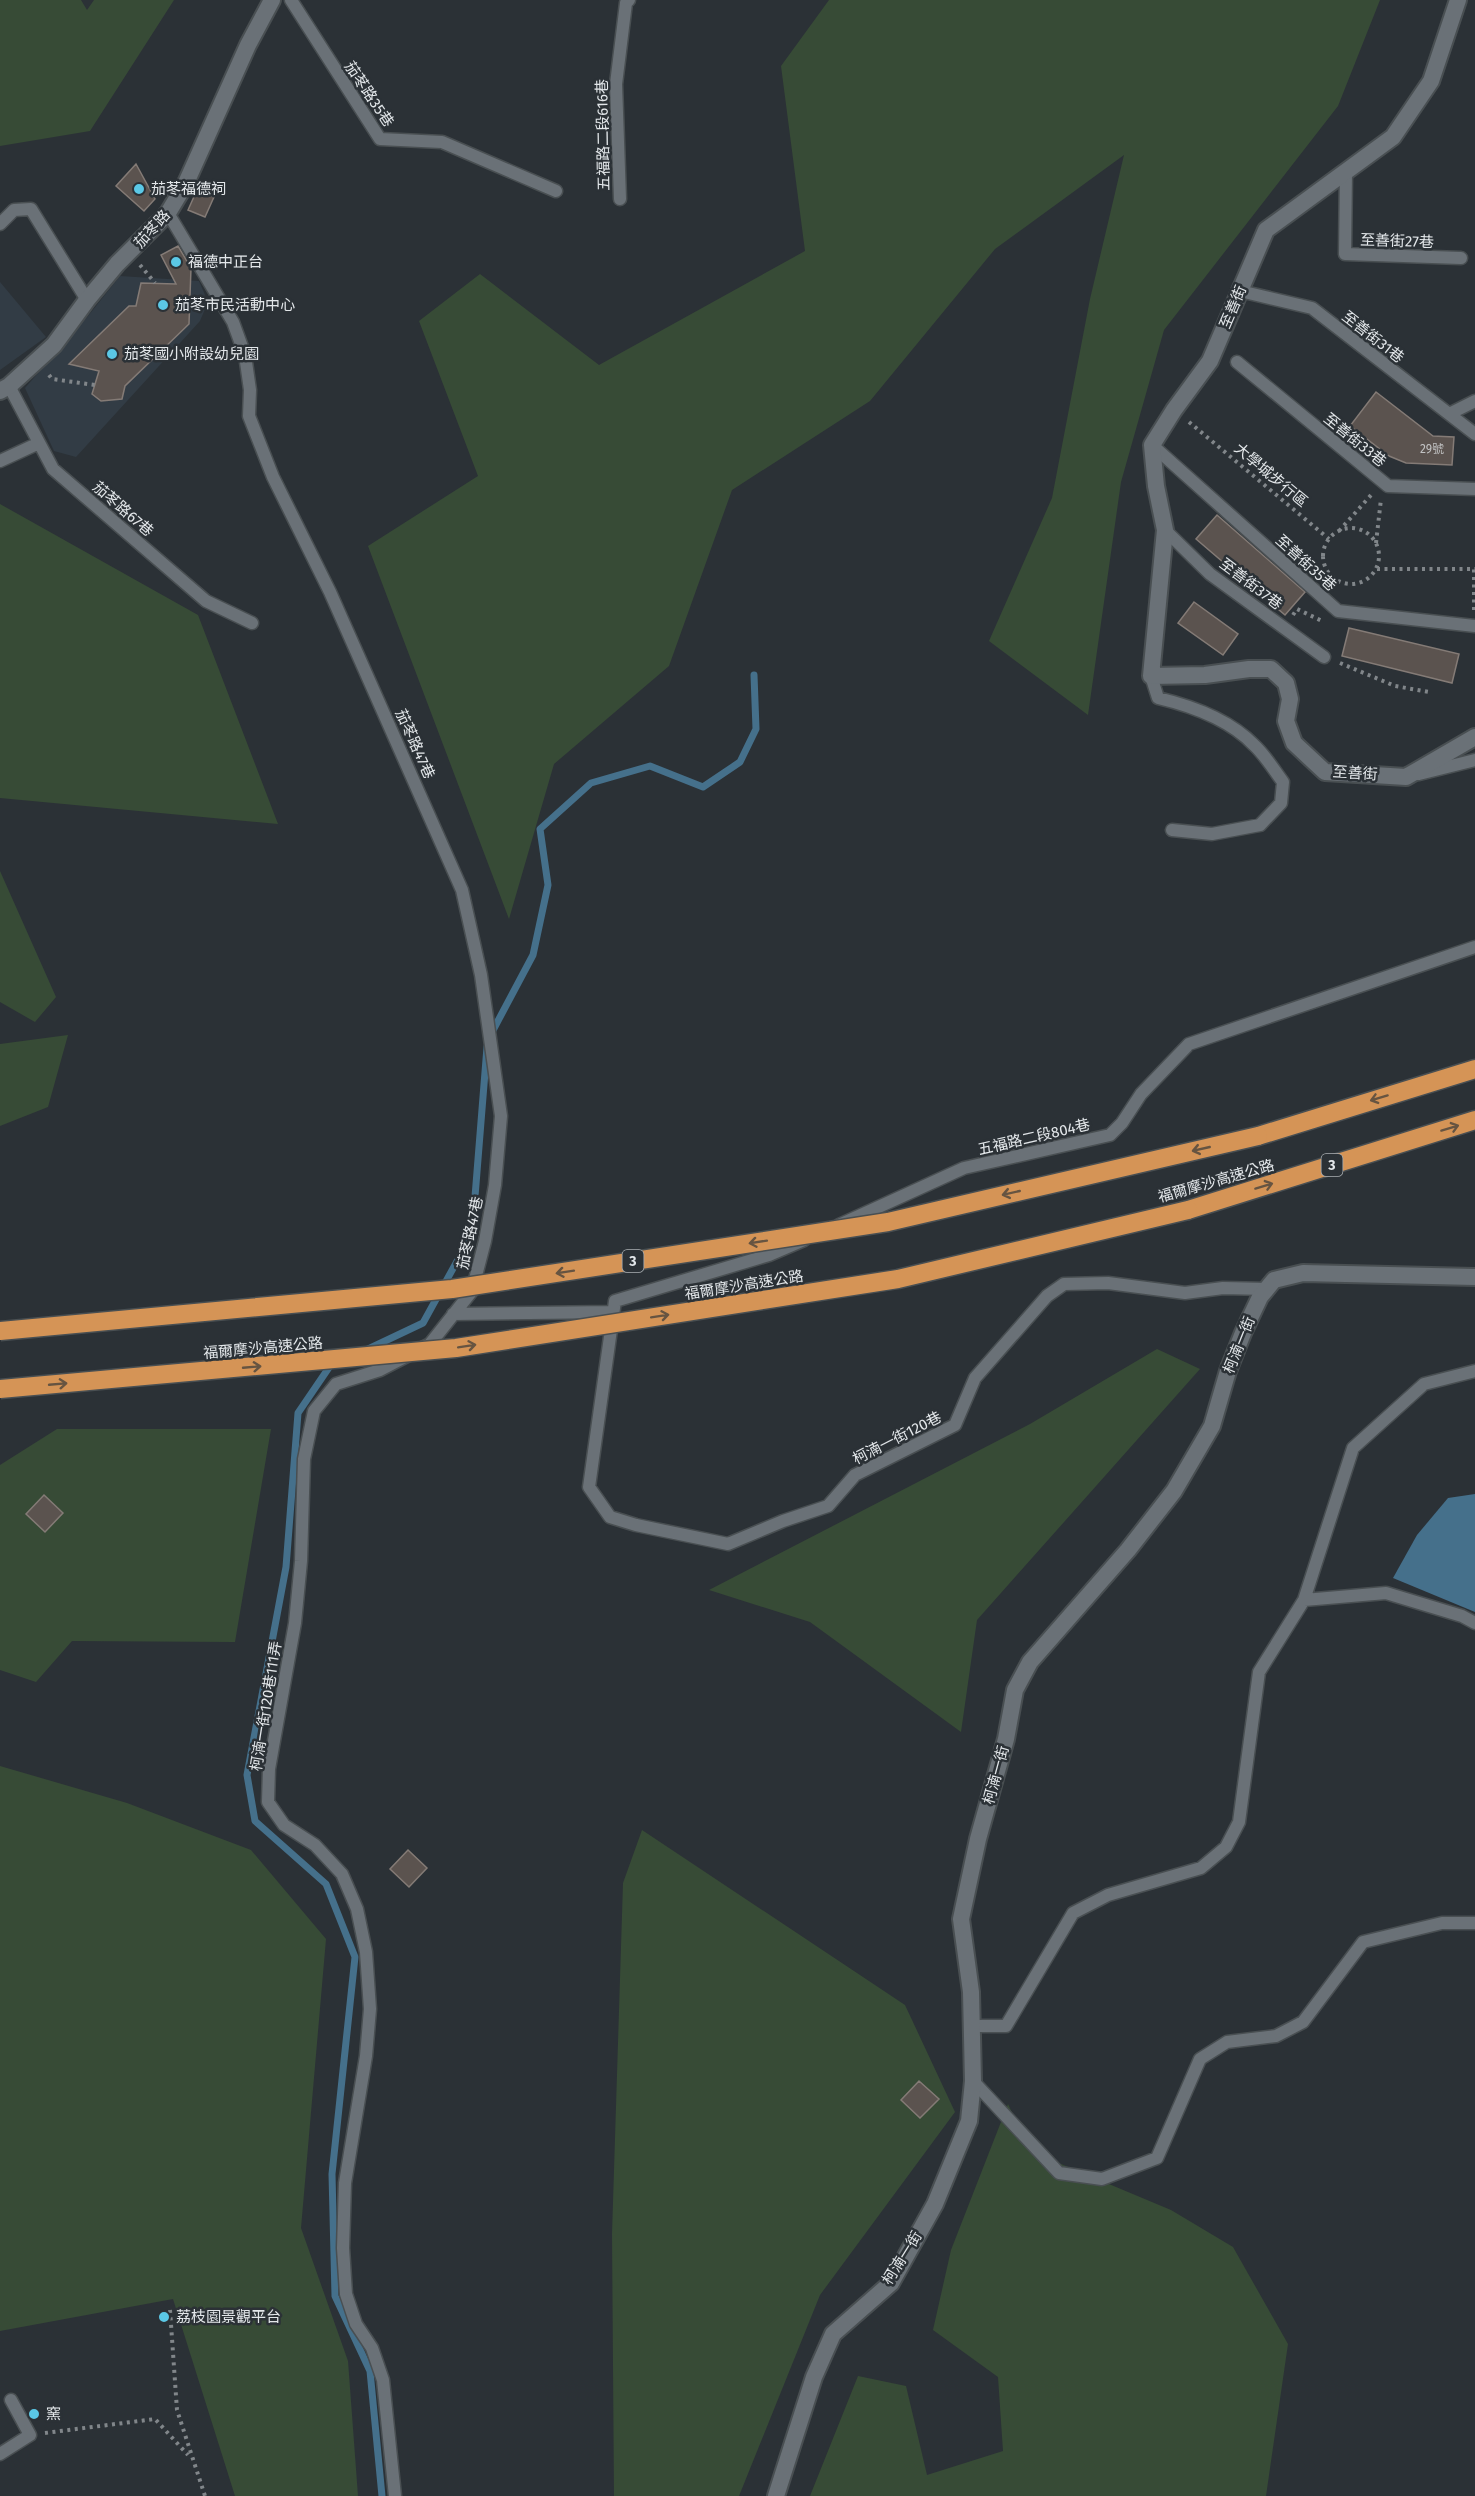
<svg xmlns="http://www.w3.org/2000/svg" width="1475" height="2496" viewBox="0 0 1475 2496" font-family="'Fira Sans','Noto Sans TC',sans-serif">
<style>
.built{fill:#323c45}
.green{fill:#374b36}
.water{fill:#45708b}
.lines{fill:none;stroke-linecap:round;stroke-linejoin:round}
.stream{stroke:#45708b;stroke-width:7}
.building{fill:#5b534f;stroke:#847b76;stroke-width:1.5}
.service-casing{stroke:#494f52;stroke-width:15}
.minor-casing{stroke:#494f52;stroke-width:20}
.motorway-casing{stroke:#494f52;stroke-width:21}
.path{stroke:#81868a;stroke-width:4;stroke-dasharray:3 4.5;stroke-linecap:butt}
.service{stroke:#6a7177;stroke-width:12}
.minor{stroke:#6a7177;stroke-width:16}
.motorway{stroke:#d59456;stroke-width:18}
.motorway-bridge-casing{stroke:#494f52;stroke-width:21;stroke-linecap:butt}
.motorway-bridge{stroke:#d59456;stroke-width:18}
.oneway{stroke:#665441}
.poi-dot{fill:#5bc8e6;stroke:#2b3136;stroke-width:2}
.labels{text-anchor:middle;stroke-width:5;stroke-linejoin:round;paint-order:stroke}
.number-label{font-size:12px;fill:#c1c2c3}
.shield{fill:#2b3136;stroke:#acb0b4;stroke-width:1.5}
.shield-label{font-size:14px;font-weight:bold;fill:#e3e7ea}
.street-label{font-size:15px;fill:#e3e7ea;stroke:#2b3136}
.poi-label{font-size:15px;fill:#e3e7ea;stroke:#2b3136;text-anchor:start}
</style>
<rect width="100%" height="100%" fill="#2b3136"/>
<path class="built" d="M120 276 199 281 208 302 200 321 76 457 54 451 25 388 88 316Z
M0 282 46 337 0 370Z"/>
<path class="green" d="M0 0H81L87 10 94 0H174L90 131 0 146Z
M829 0H1380L1338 106 1164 330 1121 482 1088 715 989 641 1052 498 1090 299 1124 155 995 249 870 401 732 490 669 666 554 764 509 919 368 546 478 476 419 321 480 274 599 365 805 251 781 66Z
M0 504 198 615 278 824 0 798Z
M0 871 56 997 35 1022 0 1002Z
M68 1035 48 1107 0 1126V1044Z
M1157 1349 1200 1369 977 1620 961 1732 810 1622 709 1590 1030 1424Z
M57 1429H271L235 1642 72 1641 36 1682 0 1670V1465Z
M0 1766 127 1803 251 1850 326 1939 301 2228 348 2361 358 2496H235L173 2299 0 2331Z
M642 1830 905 2005 955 2112 820 2295 739 2496H614L612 2234 623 1883Z
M1008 2104 1030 2151 1171 2210 1233 2247 1288 2344 1266 2496H810L858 2376 906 2386 927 2475 1003 2451 998 2377 933 2330 951 2250Z"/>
<path class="water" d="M1475 1494V1612L1393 1578 1417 1535 1448 1498Z"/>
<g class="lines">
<path class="stream" d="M491 1034 533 955 548 885 540 829 591 783 650 766 703 787 740 762 756 729 754 675
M366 1350 423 1323 472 1234 487 1047
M334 1364 330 1366 298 1413 286 1567 247 1775 255 1821 326 1884 355 1957 332 2174 335 2296 370 2371 382 2496"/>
</g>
<path class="building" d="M136 164 155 199 144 211 116 186Z
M197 190 214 197 205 217 188 210Z
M178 246 191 268 189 324 125 386 122 399 101 401 92 394 99 371 69 364 129 306H136L141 283 176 284 161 255Z
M1376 392 1433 436 1454 437 1452 465 1406 463 1389 456 1350 426Z
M1217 515 1305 592 1285 615 1196 539Z
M1194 602 1238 634 1223 655 1178 623Z
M1349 628 1459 654 1452 683 1342 656Z
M44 1495 63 1513 45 1532 26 1514Z
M408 1850 427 1868 409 1887 390 1869Z
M919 2081 939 2099 920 2118 901 2100Z"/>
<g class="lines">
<g class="service-casing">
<path id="service" d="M291 0 380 139 442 142 556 191
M1346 170 1345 254 1461 258
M620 199 616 84 626 3 629 0
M168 213 233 322 245 355 250 390 249 416 273 477 330 592 462 890 481 975 501 1116 495 1185 485 1241 472 1291 430 1344 380 1370 336 1384 314 1411 304 1459 301 1561 295 1623 269 1769 268 1802 284 1825 315 1845 342 1874 357 1909 366 1952 370 2009 366 2056 345 2183 343 2248 346 2294 356 2324 372 2348 383 2380 395 2496
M0 224 14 210 31 209 87 300
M1240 291 1312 308 1475 434
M1237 362 1388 486 1475 489
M9 386 53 469 206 601 252 623
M1449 414 1475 401
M1152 445 1338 611 1475 626
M0 461 39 443
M1165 530 1210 574 1324 657
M1151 676 1158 698C1192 706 1229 719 1254 745 1265 755 1274 770 1283 782L1281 803 1260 825 1212 834 1172 830
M1419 774 1475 760
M839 1225 964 1168 1110 1135 1122 1123 1141 1094 1189 1044 1475 947
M804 1240 769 1255 615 1301 589 1487 610 1517 636 1525 728 1544 783 1521 828 1506 855 1475 955 1425 975 1378 1047 1296 1064 1284 1108 1283 1185 1293 1223 1288 1267 1289
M453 1314 612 1312
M1304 1600 1386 1593 1462 1616 1475 1623
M972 2026H1006L1073 1913 1108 1895 1201 1868 1226 1847 1239 1822 1259 1672 1304 1600 1353 1448 1424 1384 1475 1371
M973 2081 1059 2173 1102 2179 1157 2158 1200 2059 1227 2042 1276 2036 1303 2022 1363 1942 1442 1923H1475
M0 2454 30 2435 11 2400"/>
</g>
<g class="minor-casing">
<path id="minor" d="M1458 0 1431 81 1393 137 1266 230 1210 361 1174 410 1152 445 1156 486 1165 530 1151 676 1205 675 1249 669H1271L1286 683 1290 699 1286 721 1294 743 1325 772 1406 777 1475 737
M0 391 9 386 54 345 87 300 117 264 168 213 186 183 248 45 272 0
M776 2496 814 2377 833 2334 891 2283 935 2204 969 2121 973 2081 971 1992 961 1919 978 1839 1006 1739 1015 1690 1030 1662 1128 1550 1174 1491 1212 1426 1228 1371 1243 1333 1260 1297 1274 1280 1303 1273 1475 1277"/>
</g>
<g class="motorway-casing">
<path id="motorway" d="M1258 1136 1475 1069
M1188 1210 1475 1120"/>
</g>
<path class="path" d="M140 265 155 283
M49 375 52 379 95 385
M1189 422 1329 539
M1323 556a28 28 0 1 1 56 0a28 28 0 1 1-56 0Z
M1339 531 1372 494
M1376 543 1381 499
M1377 569H1475
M1474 610V569
M1293 615 1297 609 1322 621
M1340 663 1395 686 1429 692
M170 2310 177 2410 205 2496
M45 2433 155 2419 188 2455"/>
<use href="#service" class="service"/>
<use href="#minor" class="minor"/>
<use href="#motorway" class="motorway"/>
<g class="motorway-bridge-casing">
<path id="motorway-bridge" d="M0 1331 452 1289 888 1222 1258 1136
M0 1389 456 1348 898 1279 1188 1210"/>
</g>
<use href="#motorway-bridge" class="motorway-bridge"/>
</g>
<defs><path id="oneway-shaft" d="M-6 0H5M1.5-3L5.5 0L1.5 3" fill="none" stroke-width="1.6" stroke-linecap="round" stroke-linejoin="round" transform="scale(1.5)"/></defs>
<g class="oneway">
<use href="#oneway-shaft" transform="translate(1379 1098) rotate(163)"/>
<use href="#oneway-shaft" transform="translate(1450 1128) rotate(-17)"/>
<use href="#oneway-shaft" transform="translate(1201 1149) rotate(167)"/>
<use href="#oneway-shaft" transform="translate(1264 1186) rotate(-17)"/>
<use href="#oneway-shaft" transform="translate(1011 1193) rotate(167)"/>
<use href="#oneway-shaft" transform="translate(758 1242) rotate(171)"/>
<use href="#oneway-shaft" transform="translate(565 1272) rotate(171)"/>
<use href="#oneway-shaft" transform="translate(660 1316) rotate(-9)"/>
<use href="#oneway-shaft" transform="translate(467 1346) rotate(-9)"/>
<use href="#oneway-shaft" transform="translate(252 1367) rotate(-5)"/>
<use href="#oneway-shaft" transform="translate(58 1384) rotate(-5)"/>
</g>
<g class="poi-dot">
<circle cx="139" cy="189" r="6"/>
<circle cx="176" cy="262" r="6"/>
<circle cx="163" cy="305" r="6"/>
<circle cx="112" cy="354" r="6"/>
<circle cx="164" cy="2317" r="6"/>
<circle cx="34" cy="2414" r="6"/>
</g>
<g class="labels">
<g class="number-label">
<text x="1432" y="453">29號</text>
</g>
<g class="shield">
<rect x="1321.5" y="1154" width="21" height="22" rx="4.5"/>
<rect x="622.5" y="1250" width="21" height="22" rx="4.5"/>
</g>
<g class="shield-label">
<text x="1332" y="1170">3</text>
<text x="633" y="1266">3</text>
</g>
<g class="street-label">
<text transform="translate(369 94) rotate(56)" y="5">茄苳路35巷</text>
<text transform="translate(603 135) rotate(-91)" y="5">五福路二段616巷</text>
<text transform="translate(152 229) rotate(-48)" y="5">茄苳路</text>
<text transform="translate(1397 241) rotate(2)" y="5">至善街27巷</text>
<text transform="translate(1233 307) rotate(-67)" y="5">至善街</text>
<text transform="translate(1373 337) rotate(38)" y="5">至善街31巷</text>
<text transform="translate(1355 440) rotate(39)" y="5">至善街33巷</text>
<text transform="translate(1271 475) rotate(40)" y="5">大學城步行區</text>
<text transform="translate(123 509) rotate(41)" y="5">茄苳路67巷</text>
<text transform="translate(1306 563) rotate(42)" y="5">至善街35巷</text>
<text transform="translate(1251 584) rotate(37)" y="5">至善街37巷</text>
<text transform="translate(415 744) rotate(66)" y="5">茄苳路47巷</text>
<text transform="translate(1355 773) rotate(4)" y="5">至善街</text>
<text transform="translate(1034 1137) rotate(-13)" y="5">五福路二段804巷</text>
<text transform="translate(1216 1181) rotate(-16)" y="5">福爾摩沙高速公路</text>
<text transform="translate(470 1233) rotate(-78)" y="5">茄苳路47巷</text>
<text transform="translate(744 1285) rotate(-9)" y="5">福爾摩沙高速公路</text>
<text transform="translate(1239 1345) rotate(-68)" y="5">柯湳一街</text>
<text transform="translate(263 1348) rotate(-5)" y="5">福爾摩沙高速公路</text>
<text transform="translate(897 1438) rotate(-27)" y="5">柯湳一街120巷</text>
<text transform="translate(266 1706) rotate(-81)" y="5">柯湳一街120巷111弄</text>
<text transform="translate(996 1775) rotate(-75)" y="5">柯湳一街</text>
<text transform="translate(902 2258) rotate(-58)" y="5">柯湳一街</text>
</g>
<g class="poi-label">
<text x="151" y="194">茄苳福德祠</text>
<text x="188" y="267">福德中正台</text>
<text x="175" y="310">茄苳市民活動中心</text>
<text x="124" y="359">茄苳國小附設幼兒園</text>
<text x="176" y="2322">荔枝園景觀平台</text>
<text x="46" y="2419">窯</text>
</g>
</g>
</svg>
